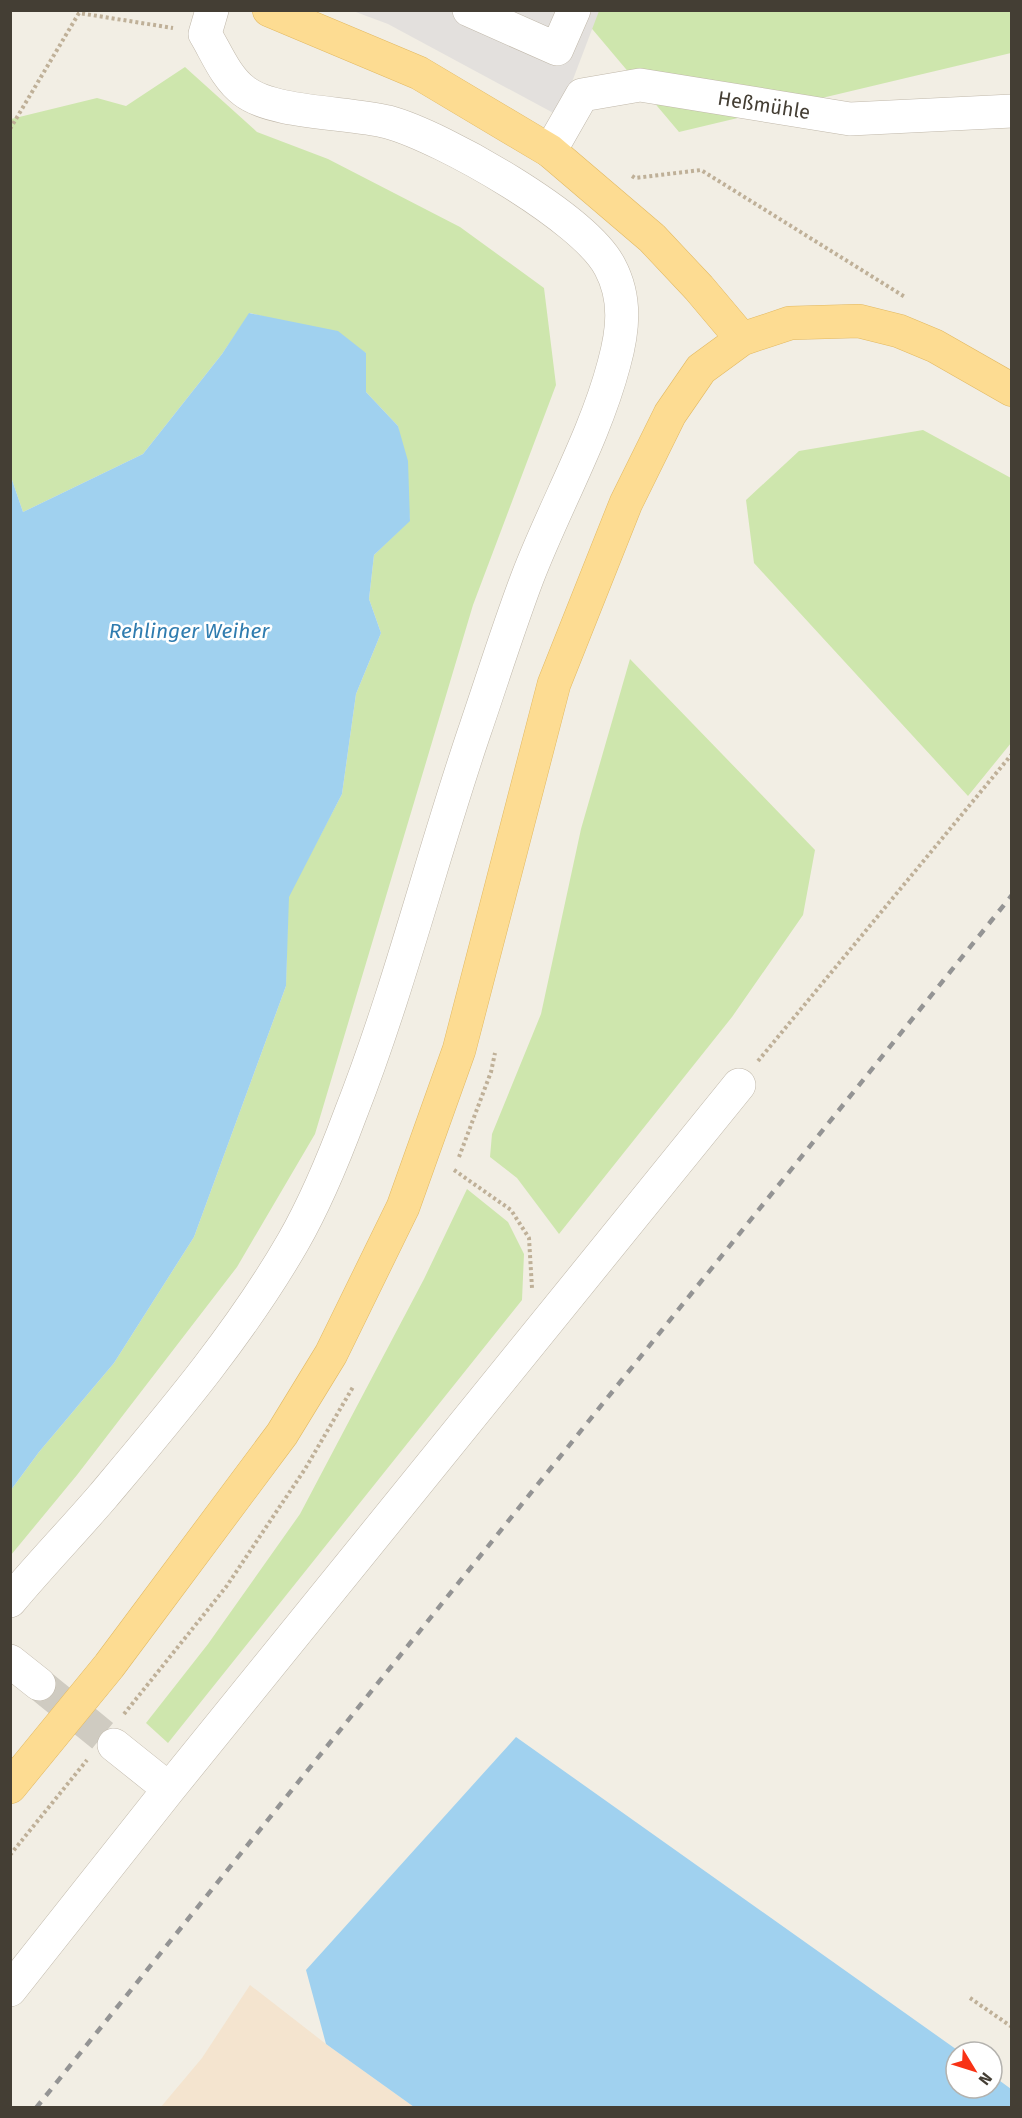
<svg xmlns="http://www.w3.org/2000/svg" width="1022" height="2118" viewBox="0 0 1022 2118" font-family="'Fira Sans',sans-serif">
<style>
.commercial{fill:#f4e4cf}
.green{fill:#cee6ad}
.parking{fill:#e3e0dd}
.water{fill:#a0d1ef}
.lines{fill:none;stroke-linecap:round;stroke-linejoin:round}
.minor-tunnel{stroke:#cfcbc1;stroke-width:33;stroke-dasharray:33 16;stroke-linecap:butt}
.minor-casing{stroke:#c0b8aa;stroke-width:34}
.major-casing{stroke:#e2b962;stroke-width:34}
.path{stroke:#bfb098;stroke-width:4;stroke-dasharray:3 3;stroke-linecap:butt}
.minor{stroke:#fff;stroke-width:33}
.major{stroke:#fddc92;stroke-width:33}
.rail{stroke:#949494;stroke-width:4.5;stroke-dasharray:8 8;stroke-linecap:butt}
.labels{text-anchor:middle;stroke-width:5;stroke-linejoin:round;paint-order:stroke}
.street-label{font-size:20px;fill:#443e34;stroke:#fff}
.water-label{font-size:21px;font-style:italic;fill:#2f7caf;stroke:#fff}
</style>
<rect width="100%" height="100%" fill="#f2eee4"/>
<path class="commercial" d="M250 1985 326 2044 414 2107 160 2108 202 2058Z"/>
<path class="green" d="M577 11H1011V53L679 132Z
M185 67 257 132 328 159 460 227 544 288 556 385 473 605 315 1134 237 1267 77 1475 11 1555V1490L39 1452 114 1363 194 1237 286 986 288 897 342 794 356 694 381 633 369 599 374 555 410 520 398 426 366 392V353L284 322 250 313 222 354 143 454 23 512 11 477V119L97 98 126 106Z
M923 430 1011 478V743L968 796 754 563 746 500 799 451Z
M630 659 815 850 803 915 732 1017 559 1234 517 1178 490 1157 492 1134 541 1014 581 829Z
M467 1189 508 1222 524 1254 522 1300 168 1743 146 1723 208 1644 300 1514 424 1279Z"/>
<path class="parking" d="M353 11H599L559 116 388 24Z"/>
<path class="water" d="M249 313 338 331 366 353V392L398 426 408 461 410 521 374 555 369 599 381 633 356 694 342 794 289 897 286 986 194 1237 114 1363 39 1452 11 1490V477L23 512 143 454 222 354Z
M516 1737 960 2052H956V2088H992V2075L1011 2089V2107H414L326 2044 306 1970Z"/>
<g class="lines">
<path class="minor-tunnel" d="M39 1684 114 1745"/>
<g class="minor-casing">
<path id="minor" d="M469 10 557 49 574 10
M550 151 582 95 640 85 850 119 1012 111
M10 1601C40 1565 72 1532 103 1496 171 1415 240 1334 293 1242 316 1202 334 1158 350 1115 400 988 432 855 476 727 493 677 509 626 528 576 555 506 595 436 614 364 623 331 627 299 610 267 585 218 443 137 388 122 350 112 273 114 244 91 226 78 216 52 205 34L212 10
M10 1661 39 1684
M114 1745 169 1789
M10 1990 169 1789 739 1085"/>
</g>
<g class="major-casing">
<path id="major" d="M269 10 419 73 550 151 652 238 699 288 742 339
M10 1787 109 1666 282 1434 331 1354 403 1207 459 1050 554 684 626 503 670 414 701 369 742 339 790 323 859 321 899 331 935 346 1012 390"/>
</g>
<path class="path" d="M10 129 79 13 173 28
M632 176 635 178 701 170 905 297
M758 1061 1012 754
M459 1157 491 1072 495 1053
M454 1170 511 1210 529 1238 532 1288
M124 1714 226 1587 305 1469 353 1387
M10 1855 87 1760
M970 1998 1012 2027"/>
<use href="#minor" class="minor"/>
<use href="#major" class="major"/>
<path class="rail" d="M36 2108 1012 895"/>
</g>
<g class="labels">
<g class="street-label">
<text transform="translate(764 105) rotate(9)" y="7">Heßmühle</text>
</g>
<g class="water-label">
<text x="189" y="638">Rehlinger Weiher</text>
</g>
</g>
<rect width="1022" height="2118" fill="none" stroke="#443e34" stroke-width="24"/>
<g transform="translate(974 2070) rotate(128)"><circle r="28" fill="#ffffff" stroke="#b4b2ae" stroke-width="1.5"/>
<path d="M0-4.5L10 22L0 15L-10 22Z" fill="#f83215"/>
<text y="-9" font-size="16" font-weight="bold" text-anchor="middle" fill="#443e34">N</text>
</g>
</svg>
